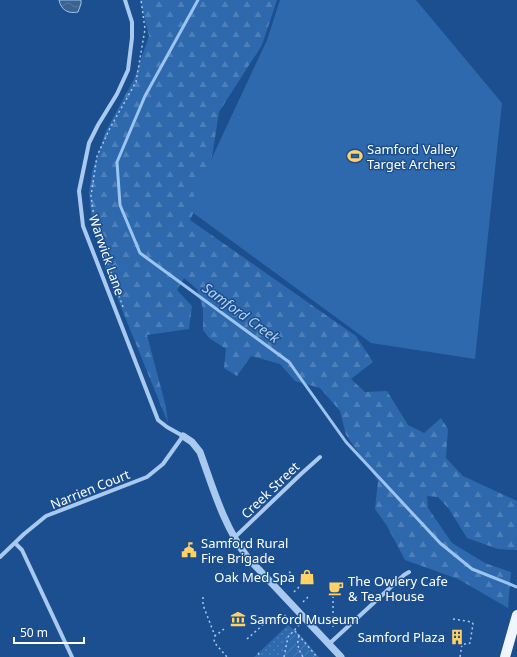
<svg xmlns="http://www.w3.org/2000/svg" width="517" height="657" viewBox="0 0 517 657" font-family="'Noto Sans',sans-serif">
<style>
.grass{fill:url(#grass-dots)}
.forest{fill:url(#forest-firs)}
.garden{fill:url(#garden-furrows)}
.pitch{fill:#2e69ad}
.water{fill:url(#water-waves);stroke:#9cc4f0}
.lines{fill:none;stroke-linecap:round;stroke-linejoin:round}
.stream{stroke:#9cc4f0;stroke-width:3}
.path{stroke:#a9c9ee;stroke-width:1.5;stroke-dasharray:2 3;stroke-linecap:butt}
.minor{stroke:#a9c9ee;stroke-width:4}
.tertiary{stroke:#a9c9ee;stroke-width:7}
.primary{stroke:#f0f6ff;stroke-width:10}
.labels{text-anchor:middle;stroke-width:3;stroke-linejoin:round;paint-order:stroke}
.poi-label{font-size:13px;fill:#fff;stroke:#1b4f8f;text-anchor:start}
.street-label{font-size:13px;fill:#fff;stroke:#1b4f8f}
.water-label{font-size:14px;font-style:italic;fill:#b5d3f5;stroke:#1b4f8f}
</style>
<defs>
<pattern id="grass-dots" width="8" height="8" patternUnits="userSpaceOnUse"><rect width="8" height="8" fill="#2e69ad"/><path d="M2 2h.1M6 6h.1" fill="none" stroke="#4d80b9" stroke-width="1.8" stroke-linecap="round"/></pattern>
<pattern id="forest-firs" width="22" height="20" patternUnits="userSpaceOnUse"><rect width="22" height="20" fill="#2e69ad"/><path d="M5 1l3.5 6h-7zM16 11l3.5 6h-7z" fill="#4d80b9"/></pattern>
<pattern id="garden-furrows" width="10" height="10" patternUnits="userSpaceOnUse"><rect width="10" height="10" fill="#2e69ad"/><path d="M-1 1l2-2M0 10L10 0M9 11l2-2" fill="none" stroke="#4d80b9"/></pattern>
<pattern id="water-waves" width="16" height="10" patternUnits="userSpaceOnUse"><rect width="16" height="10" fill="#3c6290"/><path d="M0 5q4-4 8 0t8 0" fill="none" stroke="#597aa1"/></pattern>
</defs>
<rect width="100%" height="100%" fill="#1b4f8f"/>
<path class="grass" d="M288 625 301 636 319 657H254Z"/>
<path class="forest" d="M140 0H277L262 45 219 112 213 151 203 193 190 220 356 336 373 362 351 379 365 392 387 391 408 425 424 433 441 418 448 429 446 458 463 476 517 501V550L498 549 467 538 449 509 438 497 427 496 428 508 452 543 485 563 511 572 508 608 458 579 405 560 387 526 375 509 378 481 346 435 340 411 320 388 295 381 280 364 251 356 237 376 224 368 226 349 209 338 203 330V309L197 289 184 278 177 290 192 306 189 329 147 335 166 407 168 423 106 270 92 221 89 193 92 172 106 131 134 79 149 36Z"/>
<path class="garden" d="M294 633 297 636C295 643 296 651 301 657L286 656 291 636Z
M299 638 315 657H306C301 652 298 646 299 638Z"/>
<path class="pitch" d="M280 0H416L502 103 475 359 371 343 188 209 267 40Z"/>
<path class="water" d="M59 0H81V4L78 12C68 14 61 10 59 0Z"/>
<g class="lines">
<path class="stream" d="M198 0 145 96 117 162 120 205 140 253 289 362 346 442 440 543 472 569 517 587"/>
<path class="path" d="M123 307 96 230 91 196 97 156 110 128 136 82 145 29 141 0
M260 557 267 551
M282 580 291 571
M294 592 299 587
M333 596V627
M203 597V605L215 636
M303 602 309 596
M453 619 472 622 473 624 470 643 468 644H462L460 657
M224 629 215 636 214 642 227 657
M295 631 317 657
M299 636C296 643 299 651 303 657
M247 639 264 624 279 621 288 613
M258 653 261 657
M284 657 288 637 300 624"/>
<path class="minor" d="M234 538 301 474 320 457
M15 543 22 550 72 657
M0 557 24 534 46 516 147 477 163 464 183 436 167 427 158 420 83 226 79 191 89 143 98 125 117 94 128 70 132 38V22L125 0
M329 644 404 575 409 572"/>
<path class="tertiary" d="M183 436 192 442 200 452C213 488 224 527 248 558L341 657"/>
<path class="primary" d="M505 657 517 615"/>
</g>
<defs>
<g id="stadium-bare" transform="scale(1.2)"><path d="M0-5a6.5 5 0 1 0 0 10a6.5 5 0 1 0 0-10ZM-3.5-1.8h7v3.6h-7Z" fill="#ffd166" stroke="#1b4f8f" stroke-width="2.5" paint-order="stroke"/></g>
<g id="civic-bare" transform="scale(1.2)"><path d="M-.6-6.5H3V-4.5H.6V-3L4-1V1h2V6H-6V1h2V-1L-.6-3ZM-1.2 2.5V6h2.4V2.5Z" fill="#ffd166" stroke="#1b4f8f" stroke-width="2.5" paint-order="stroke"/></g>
<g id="shop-bare" transform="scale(1.2)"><path d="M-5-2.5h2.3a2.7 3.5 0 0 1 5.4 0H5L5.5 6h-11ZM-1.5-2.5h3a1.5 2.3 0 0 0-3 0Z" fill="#ffd166" stroke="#1b4f8f" stroke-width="2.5" paint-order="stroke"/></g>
<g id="cafe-bare" transform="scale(1.2)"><path d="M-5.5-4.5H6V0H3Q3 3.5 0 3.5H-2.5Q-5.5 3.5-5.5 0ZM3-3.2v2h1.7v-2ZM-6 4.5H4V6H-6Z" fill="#ffd166" stroke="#1b4f8f" stroke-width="2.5" paint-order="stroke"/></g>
<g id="museum-bare" transform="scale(1.2)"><path d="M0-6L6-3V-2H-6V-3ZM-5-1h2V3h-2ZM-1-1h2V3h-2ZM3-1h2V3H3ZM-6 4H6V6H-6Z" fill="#ffd166" stroke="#1b4f8f" stroke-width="2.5" paint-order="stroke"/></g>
<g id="building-bare" transform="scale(1.2)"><path d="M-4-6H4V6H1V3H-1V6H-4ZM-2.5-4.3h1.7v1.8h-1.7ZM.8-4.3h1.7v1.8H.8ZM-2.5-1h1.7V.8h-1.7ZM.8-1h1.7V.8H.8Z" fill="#ffd166" stroke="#1b4f8f" stroke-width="2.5" paint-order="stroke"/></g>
</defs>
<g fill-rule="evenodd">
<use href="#stadium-bare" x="355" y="156"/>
<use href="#civic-bare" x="189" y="550"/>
<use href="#shop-bare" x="307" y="577"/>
<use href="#cafe-bare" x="336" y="588"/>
<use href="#museum-bare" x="238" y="619"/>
<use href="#building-bare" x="457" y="637"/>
</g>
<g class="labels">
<g class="poi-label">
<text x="367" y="154">Samford Valley<tspan x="367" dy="15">Target Archers</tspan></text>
<text x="201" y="548">Samford Rural<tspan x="201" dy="15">Fire Brigade</tspan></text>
<text x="295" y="582" text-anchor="end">Oak Med Spa</text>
<text x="348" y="586">The Owlery Cafe<tspan x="348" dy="15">&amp; Tea House</tspan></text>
<text x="250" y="624">Samford Museum</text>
<text x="445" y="642" text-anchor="end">Samford Plaza</text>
</g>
<g class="street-label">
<text transform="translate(107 255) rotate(71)" y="5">Warwick Lane</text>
<text transform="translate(90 489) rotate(-22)" y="5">Narrien Court</text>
<text transform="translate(270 490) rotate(-44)" y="5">Creek Street</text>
</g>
<g class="water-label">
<text transform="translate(241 313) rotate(36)" y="5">Samford Creek</text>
</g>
</g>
<path d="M14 637v6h70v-6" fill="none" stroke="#ffffff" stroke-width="2"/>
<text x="20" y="637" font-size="12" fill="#ffffff" stroke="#1b4f8f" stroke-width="3" paint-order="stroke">50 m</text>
</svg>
